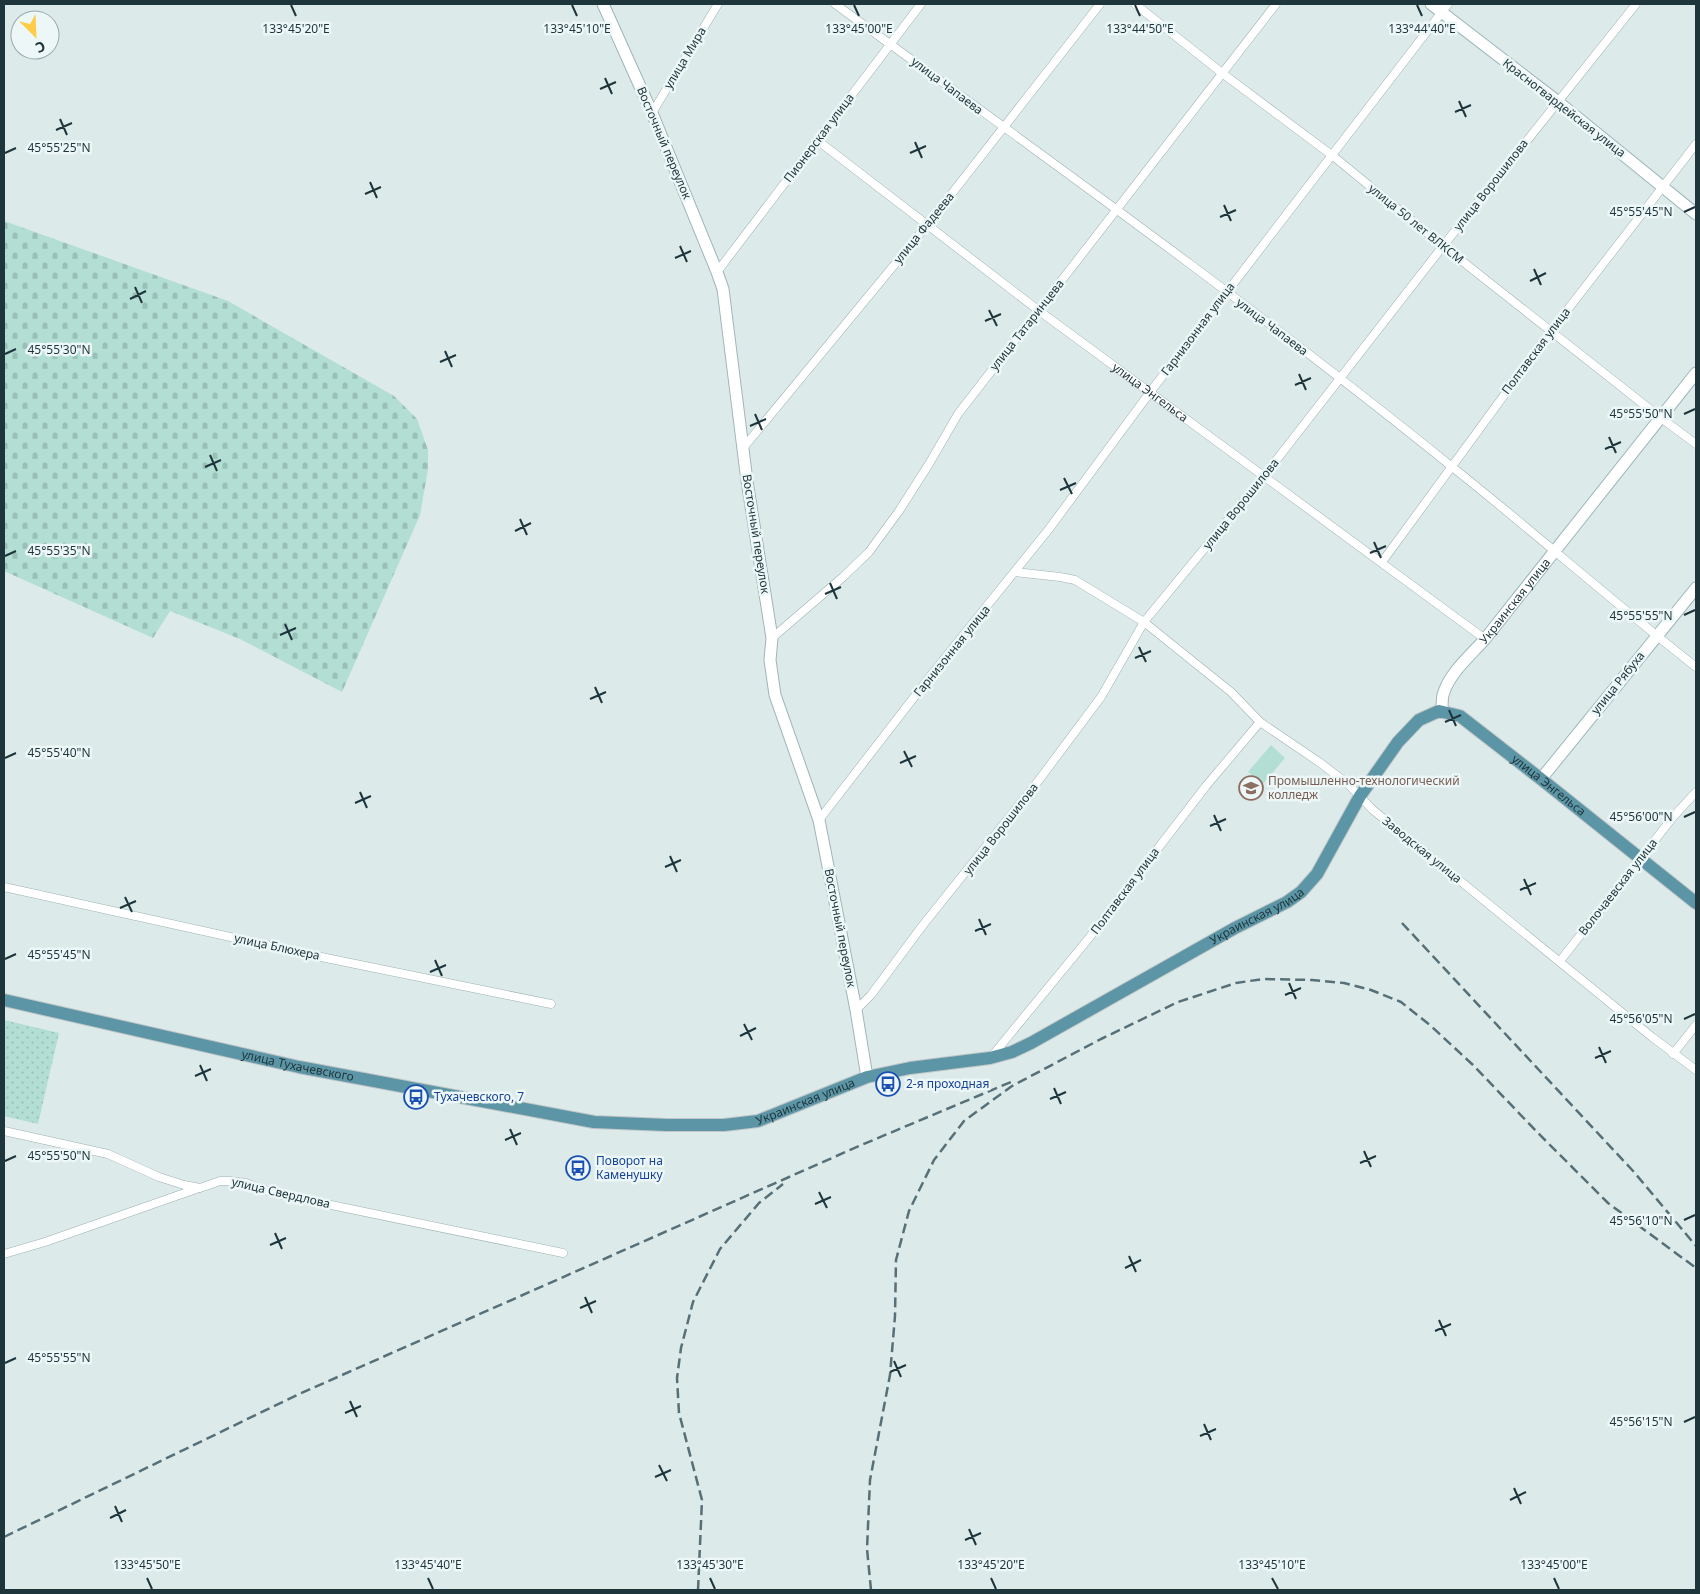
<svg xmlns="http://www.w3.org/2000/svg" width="1700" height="1594" viewBox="0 0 1700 1594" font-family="'Noto Sans',sans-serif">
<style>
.grass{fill:url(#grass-dots)}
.cemetery{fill:url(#cemetery-stones)}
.pitch{fill:#b2ded3}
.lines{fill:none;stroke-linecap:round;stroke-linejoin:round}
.street-casing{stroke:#9fb0b2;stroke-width:9}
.secondary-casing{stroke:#9db6ba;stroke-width:13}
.primary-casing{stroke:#c0c6c8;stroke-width:14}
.street{stroke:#fff;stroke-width:8}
.secondary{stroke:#fff;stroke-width:11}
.primary{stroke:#5c95a5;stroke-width:12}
.rail{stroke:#577077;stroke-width:2.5;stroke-dasharray:10 5;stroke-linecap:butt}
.ticks{fill:none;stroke:#1d353b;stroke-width:2}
.labels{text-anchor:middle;stroke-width:5;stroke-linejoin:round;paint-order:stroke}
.street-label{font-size:12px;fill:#1d353b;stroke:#edf7f7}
.education-label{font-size:12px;fill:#785e54;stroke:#edf7f7;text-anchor:start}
.transit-label{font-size:12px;fill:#164399;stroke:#edf7f7;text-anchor:start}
.ticks-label{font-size:12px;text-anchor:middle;fill:#1d353b;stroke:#edf7f7;stroke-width:5;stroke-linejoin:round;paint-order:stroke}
</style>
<defs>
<pattern id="grass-dots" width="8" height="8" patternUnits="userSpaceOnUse" patternTransform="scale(1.25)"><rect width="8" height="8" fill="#b2ded3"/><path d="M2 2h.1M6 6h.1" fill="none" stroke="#99bfb6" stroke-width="1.8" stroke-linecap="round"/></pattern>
<pattern id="cemetery-stones" width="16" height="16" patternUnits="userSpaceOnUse" patternTransform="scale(1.25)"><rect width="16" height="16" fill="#b2ded3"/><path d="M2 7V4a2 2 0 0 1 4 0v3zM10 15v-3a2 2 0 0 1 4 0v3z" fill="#99bfb6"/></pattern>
</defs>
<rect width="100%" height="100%" fill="#dceaea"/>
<path class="grass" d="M4 1020 59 1033 38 1124 4 1116Z"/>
<path class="cemetery" d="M4 221 228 301 394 396 417 419 428 450V469L420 515 342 692 240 639 170 611 153 638 4 571Z"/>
<path class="pitch" d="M1271 745 1285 758 1263 784 1248 772Z"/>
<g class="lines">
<g class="street-casing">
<g id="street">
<path d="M835 4C1042 155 1252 305 1451 466 1534 532 1613 602 1696 667"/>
<path d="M1135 4 1222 73 1333 156 1443 246 1661 418 1696 444"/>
<path d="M652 113 718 4"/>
<path id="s1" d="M817 140 1038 310 1485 639"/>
<path d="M717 272 921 4"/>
<path d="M744 447 928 224 1100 4"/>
<path d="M1382 562 1551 331 1696 144"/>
<path d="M1015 572 1060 577 1075 580 1144 622 1231 692 1260 722 1319 762 1348 784 1373 810 1652 1037 1696 1070"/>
<path d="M772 638 843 577 869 552 899 511 929 464 958 414 1276 4"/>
<path d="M819 820 932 674 1049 529 1151 391 1448 4"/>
<path d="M4 887 326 958 551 1004"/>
<path d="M1560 961 1673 817 1696 792"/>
<path d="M856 1010 871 995 923 925 1039 780 1101 697 1144 622 1264 476 1443 246 1636 4"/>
<path d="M1673 1054 1696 1025"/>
<path d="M992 1056 1089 938 1206 786 1260 722"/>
<path d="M4 1131 108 1154 159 1177 184 1185 200 1188 220 1181H231L246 1183 273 1193 563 1253"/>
<path d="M4 1254 45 1242 199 1188"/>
</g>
</g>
<g class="secondary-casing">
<g id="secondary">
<path d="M603 4 652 113 717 272 723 289 747 481 772 638 770 660 775 695 819 820 856 1010 867 1077"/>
<path d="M1431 4 1557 101 1696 214"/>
<path id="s2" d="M1442 711C1442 706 1442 700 1443 695 1449 673 1471 655 1485 639L1696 373"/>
<path d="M1541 779 1696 588"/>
</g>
</g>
<g class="primary-casing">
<g id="primary">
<path id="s3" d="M4 1000 299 1067 594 1122 667 1125H724L758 1121 867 1077 910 1068 990 1058 1012 1052 1031 1043 1235 928 1287 902 1301 892 1317 874 1360 796 1398 742 1419 720 1439 711 1460 716 1541 779 1696 903"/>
</g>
</g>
<use href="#street" class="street"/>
<use href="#secondary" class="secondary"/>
<use href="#primary" class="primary"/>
<path class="rail" d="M1402 923 1634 1172 1696 1246
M4 1537 297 1395 859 1146 1011 1082
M698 1590 702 1500 679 1413 677 1378 681 1348 693 1302 720 1249 759 1203 783 1184
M871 1590 867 1549 870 1480 890 1375 895 1316 896 1260 909 1211 934 1160 964 1121 1012 1086 1101 1039 1178 1002 1236 983 1263 979 1312 980 1344 983 1371 990 1401 1002 1431 1026 1473 1065 1538 1133 1608 1203 1696 1268"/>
</g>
<path class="ticks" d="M291 5 296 16M572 5 577 16M854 5 859 16M1135 5 1140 16M1417 5 1422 16M605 78 612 94M600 89 616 82M1459 101 1466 117M1455 112 1471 105M60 119 67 135M56 130 72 123M915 142 922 158M5 153 16 148M910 153 926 146M370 182 377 198M365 194 381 187M1224 205 1231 221M1684 212 1695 207M1220 217 1236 210M680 246 687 262M675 258 691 251M1534 269 1541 285M1530 281 1546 273M135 287 142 303M130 299 146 291M989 310 997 326M985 321 1001 314M445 351 452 367M5 354 16 349M440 362 456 355M1299 374 1306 390M1295 385 1311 378M755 414 762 430M1684 414 1695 409M750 426 766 419M1609 437 1616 453M1605 449 1621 442M210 455 217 471M205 467 221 460M1064 478 1072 494M1060 490 1076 483M520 519 527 535M515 531 531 523M1374 542 1381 558M1370 553 1386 546M5 556 16 551M830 583 837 599M825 594 841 587M1684 615 1695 610M285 624 292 640M280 635 296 628M1139 647 1146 662M1135 658 1151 651M595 687 602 703M590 699 606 692M1449 710 1456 726M1445 722 1461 715M904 751 912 767M5 758 16 753M900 763 916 756M360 792 367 808M355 803 371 796M1214 815 1221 831M1684 817 1695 812M1210 826 1226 819M670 856 677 872M665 867 681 860M1524 879 1531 895M1520 890 1536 883M125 897 132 912M120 908 136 901M979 919 986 935M975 931 991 924M5 959 16 954M435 960 442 976M430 972 446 965M1289 983 1296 999M1285 995 1301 988M1684 1019 1695 1014M744 1024 752 1040M740 1036 756 1028M1599 1047 1606 1063M1595 1058 1611 1051M200 1065 207 1081M195 1076 211 1069M1054 1088 1061 1104M1050 1099 1066 1092M510 1129 517 1145M505 1140 521 1133M1364 1151 1371 1167M5 1161 16 1156M1360 1163 1376 1156M819 1192 827 1208M815 1204 831 1197M1684 1220 1695 1215M275 1233 282 1249M270 1245 286 1238M1129 1256 1136 1272M1125 1268 1141 1260M585 1297 592 1313M580 1308 596 1301M1439 1320 1446 1336M1435 1331 1451 1324M894 1361 901 1377M5 1363 16 1358M890 1372 906 1365M350 1401 357 1417M345 1413 361 1406M1684 1422 1695 1417M1204 1424 1211 1440M1200 1436 1216 1429M659 1465 667 1481M655 1477 671 1470M1514 1488 1521 1504M1510 1500 1526 1492M115 1506 122 1522M110 1518 126 1510M969 1529 976 1545M965 1540 981 1533M147 1578 152 1589M428 1578 433 1589M710 1578 715 1589M991 1578 996 1589M1272 1578 1278 1589M1554 1578 1559 1589"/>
<defs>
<g id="university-ring" transform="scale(1.25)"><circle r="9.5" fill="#edf7f7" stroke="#8d6e63" stroke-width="1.5"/><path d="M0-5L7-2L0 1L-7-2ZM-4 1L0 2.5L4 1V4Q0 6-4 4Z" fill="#8d6e63"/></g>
<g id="bus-ring" transform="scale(1.25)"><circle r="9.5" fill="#edf7f7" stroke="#1a4fb4" stroke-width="1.5"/><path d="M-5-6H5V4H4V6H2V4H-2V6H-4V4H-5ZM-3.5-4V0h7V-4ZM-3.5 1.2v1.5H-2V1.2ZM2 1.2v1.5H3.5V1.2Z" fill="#1a4fb4"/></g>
</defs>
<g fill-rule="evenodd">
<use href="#university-ring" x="1251" y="788"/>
<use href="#bus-ring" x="888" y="1084"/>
<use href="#bus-ring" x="416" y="1097"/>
<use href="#bus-ring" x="578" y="1168"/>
</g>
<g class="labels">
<g class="street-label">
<text transform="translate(685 58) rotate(-59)" y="4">улица Мира</text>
<text transform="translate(947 86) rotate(37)" y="4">улица Чапаева</text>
<text transform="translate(1564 108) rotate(38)" y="4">Красногвардейская улица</text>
<text transform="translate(819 138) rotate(-53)" y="4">Пионерская улица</text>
<text transform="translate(664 143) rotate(67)" y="4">Восточный переулок</text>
<text transform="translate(1491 185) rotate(-52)" y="4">улица Ворошилова</text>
<text transform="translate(1416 224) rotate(39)" y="4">улица 50 лет ВЛКСМ</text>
<text transform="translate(924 228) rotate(-51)" y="4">улица Фадеева</text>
<text transform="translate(1027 325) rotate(-52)" y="4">улица Татаринцева</text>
<text transform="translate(1272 327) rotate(37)" y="4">улица Чапаева</text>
<text transform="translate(1198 329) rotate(-53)" y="4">Гарнизонная улица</text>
<text transform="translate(1536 351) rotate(-53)" y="4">Полтавская улица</text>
<text dy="4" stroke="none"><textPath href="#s1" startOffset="418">улица Энгельса</textPath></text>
<text transform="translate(1241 504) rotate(-51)" y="4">улица Ворошилова</text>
<text transform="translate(756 534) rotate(81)" y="4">Восточный переулок</text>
<text dy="4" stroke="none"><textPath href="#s2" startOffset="135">Украинская улица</textPath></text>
<text transform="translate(952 651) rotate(-51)" y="4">Гарнизонная улица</text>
<text transform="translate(1618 683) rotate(-51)" y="4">улица Рябуха</text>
<text dy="4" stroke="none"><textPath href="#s3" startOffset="1728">улица Энгельса</textPath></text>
<text transform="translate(1001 829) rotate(-52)" y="4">улица Ворошилова</text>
<text transform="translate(1422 850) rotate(39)" y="4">Заводская улица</text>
<text transform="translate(1618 887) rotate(-52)" y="4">Волочаевская улица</text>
<text transform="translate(1125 891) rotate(-53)" y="4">Полтавская улица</text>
<text dy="4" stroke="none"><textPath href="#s3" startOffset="1312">Украинская улица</textPath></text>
<text transform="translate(840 928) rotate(79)" y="4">Восточный переулок</text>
<text transform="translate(277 947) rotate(12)" y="4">улица Блюхера</text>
<text dy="4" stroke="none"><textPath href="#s3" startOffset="301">улица Тухачевского</textPath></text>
<text dy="4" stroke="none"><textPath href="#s3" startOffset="818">Украинская улица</textPath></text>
<text transform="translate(281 1193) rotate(13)" y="4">улица Свердлова</text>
</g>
<g class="education-label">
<text x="1268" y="785">Промышленно-технологический<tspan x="1268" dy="14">колледж</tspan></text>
</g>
<g class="transit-label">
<text x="906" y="1088">2-я проходная</text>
<text x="434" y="1101">Тухачевского, 7</text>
<text x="596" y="1165">Поворот на<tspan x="596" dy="14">Каменушку</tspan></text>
</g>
</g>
<g class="ticks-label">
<text x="296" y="33">133°45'20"E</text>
<text x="577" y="33">133°45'10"E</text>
<text x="859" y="33">133°45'00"E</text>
<text x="1140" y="33">133°44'50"E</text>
<text x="1422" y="33">133°44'40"E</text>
<text x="59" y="152">45°55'25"N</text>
<text x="1641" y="216">45°55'45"N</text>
<text x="59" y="354">45°55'30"N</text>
<text x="1641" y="418">45°55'50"N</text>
<text x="59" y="555">45°55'35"N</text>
<text x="1641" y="620">45°55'55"N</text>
<text x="59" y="757">45°55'40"N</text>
<text x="1641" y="821">45°56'00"N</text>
<text x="59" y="959">45°55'45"N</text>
<text x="1641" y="1023">45°56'05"N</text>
<text x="59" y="1160">45°55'50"N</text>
<text x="1641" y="1225">45°56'10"N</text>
<text x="59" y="1362">45°55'55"N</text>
<text x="1641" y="1426">45°56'15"N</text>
<text x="147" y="1569">133°45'50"E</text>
<text x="428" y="1569">133°45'40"E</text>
<text x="710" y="1569">133°45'30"E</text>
<text x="991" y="1569">133°45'20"E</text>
<text x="1272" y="1569">133°45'10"E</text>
<text x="1554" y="1569">133°45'00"E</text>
</g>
<rect width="1700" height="1594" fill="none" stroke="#1d353b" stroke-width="10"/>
<g transform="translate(35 35) rotate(156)"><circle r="24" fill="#edf7f7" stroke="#9aa9ac"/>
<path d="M0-4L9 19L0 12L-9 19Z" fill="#ffcc46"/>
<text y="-8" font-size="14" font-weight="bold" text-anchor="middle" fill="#1d353b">С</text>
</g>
</svg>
